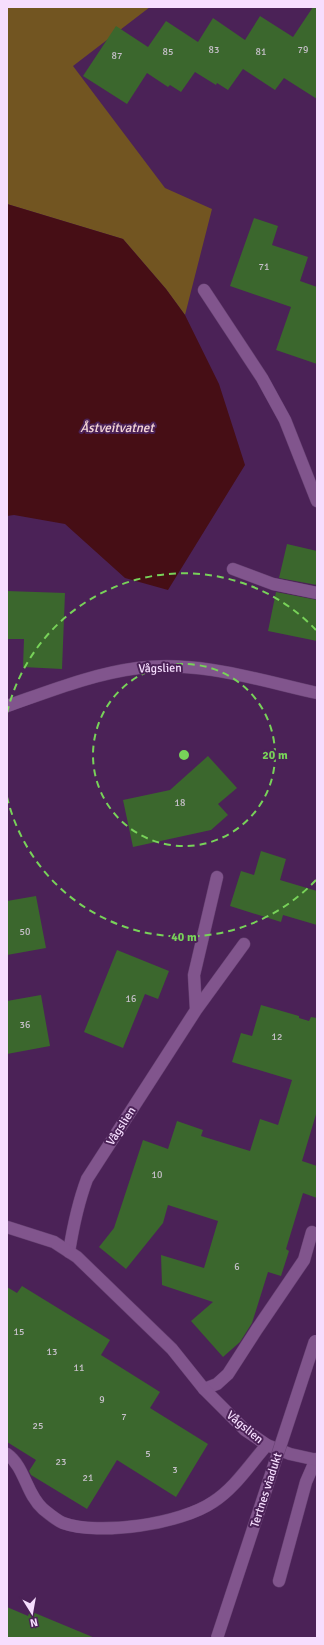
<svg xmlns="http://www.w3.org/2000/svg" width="324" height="1645" viewBox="0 0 324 1645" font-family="Signika,sans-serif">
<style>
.green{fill:#725521}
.water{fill:#460e15}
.building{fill:#3b672d}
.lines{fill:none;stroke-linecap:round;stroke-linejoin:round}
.lane-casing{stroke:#674272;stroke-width:13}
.street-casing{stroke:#674272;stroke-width:13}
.lane{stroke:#81558d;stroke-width:12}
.street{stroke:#81558d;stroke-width:12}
.secondary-bridge-casing{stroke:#674272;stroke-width:13;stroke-linecap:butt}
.secondary-bridge{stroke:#81558d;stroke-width:12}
.ring{fill:none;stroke:#78d259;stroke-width:2;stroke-dasharray:7 5}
.labels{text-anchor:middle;stroke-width:4;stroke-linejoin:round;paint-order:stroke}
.number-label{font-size:10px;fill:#c7c0ca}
.street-label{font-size:12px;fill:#f6defe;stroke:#4b2257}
.water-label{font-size:13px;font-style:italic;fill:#f5d6d6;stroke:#4b2257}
.centre{fill:#78d259;stroke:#4b2257;stroke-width:2}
.ring-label{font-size:12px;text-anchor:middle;font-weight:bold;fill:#78d259;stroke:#4b2257;stroke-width:4;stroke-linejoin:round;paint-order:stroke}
</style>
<rect width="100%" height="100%" fill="#4b2257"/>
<path class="green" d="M7 7H150L73 66 165 188 212 209 185 315 166 289 123 239 7 204Z"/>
<path class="water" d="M7 204 123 239 166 289 185 315 219 384 245 465 168 590 125 578 65 524 14 515 7 516Z"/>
<path class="building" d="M313 7H317V99L284 78 275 90 243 69 228 90 217 83 216 85 195 72 181 92 170 85 168 87 147 73 127 104 83 76 116 26 148 47 166 21 198 42 213 18 245 40 260 16 293 37Z
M254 218 278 226 272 245 308 257 300 281 317 287V364L276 350 291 307 230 286Z
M287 544 317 551V585L279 578Z
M7 591 65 593 62 669 23 667 24 639H7Z
M276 592 317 600V641L268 631Z
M208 756 237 788 218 804 228 815 211 830 133 847 123 800 170 790Z
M261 851 286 859 280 880 317 891V925L283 915 281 922 230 906 241 871 254 875Z
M36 896 46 948 7 955V901Z
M117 950 169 971 158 999 145 994 123 1048 84 1032Z
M41 995 50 1046 7 1054V1001Z
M261 1005 299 1016V1018L309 1021 311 1017 317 1018V1111L302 1161 317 1166V1198L303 1193 286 1249 289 1251 281 1276 268 1272 252 1323 240 1342 223 1357 191 1321 213 1302 162 1285 161 1255 204 1268 218 1221 168 1205 163 1223 126 1269 99 1247 114 1228 143 1140 168 1149 177 1121 203 1130 201 1136 250 1151 260 1119 278 1125 292 1080 232 1062 241 1033 252 1036Z
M22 1286 110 1340 101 1355 160 1392 150 1408 208 1444 176 1497 117 1460 87 1509 31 1475 29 1471 36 1460 7 1442V1287L17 1293Z
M7 1607 28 1616 30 1611 95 1638H7Z"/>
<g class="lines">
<g class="lane-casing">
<path id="lane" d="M204 290 262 378 285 420 317 501
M233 569 273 584 317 593
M196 1010 194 975 217 877
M69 1252C73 1227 78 1203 87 1179L196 1010 244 944
M204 1389 217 1384 228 1374 257 1329 304 1260 312 1232
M7 1454C25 1467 26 1494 43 1509 48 1513 56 1520 63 1523 99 1536 181 1524 213 1502 235 1488 250 1464 267 1445
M279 1581 306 1482 316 1459"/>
</g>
<g class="street-casing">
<path id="street" d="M7 706C50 691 92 674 138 668 198 660 259 680 317 693
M7 1227 54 1242 77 1257 172 1349 204 1389 245 1430 267 1445 290 1454 317 1460"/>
</g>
<use href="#lane" class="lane"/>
<use href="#street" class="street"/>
<g class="secondary-bridge-casing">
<path id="secondary-bridge" d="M217 1638 315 1341"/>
</g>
<use href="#secondary-bridge" class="secondary-bridge"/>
</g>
<g class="ring">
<circle cx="184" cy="755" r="91"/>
<path d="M316 880A182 182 0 0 1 7 797M7 713A182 182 0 0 1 316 630"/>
</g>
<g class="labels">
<g class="number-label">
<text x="214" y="53">83</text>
<text x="303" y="53">79</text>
<text x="168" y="55">85</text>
<text x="261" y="55">81</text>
<text x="117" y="59">87</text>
<text x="264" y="270">71</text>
<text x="180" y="806">18</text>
<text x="25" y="935">50</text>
<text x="131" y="1002">16</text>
<text x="25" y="1028">36</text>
<text x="277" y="1040">12</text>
<text x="157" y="1178">10</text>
<text x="237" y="1270">6</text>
<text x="19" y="1335">15</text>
<text x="52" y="1355">13</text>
<text x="79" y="1371">11</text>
<text x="102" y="1403">9</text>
<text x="124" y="1420">7</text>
<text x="38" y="1429">25</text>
<text x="148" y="1457">5</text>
<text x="61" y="1465">23</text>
<text x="175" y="1473">3</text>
<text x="88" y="1481">21</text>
</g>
<g class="street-label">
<text transform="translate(160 668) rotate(-1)" y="4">Vågslien</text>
<text transform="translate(121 1126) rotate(-57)" y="4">Vågslien</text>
<text transform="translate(245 1427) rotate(40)" y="4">Vågslien</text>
<text transform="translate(266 1490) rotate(-72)" y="4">Tertnes viadukt</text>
</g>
<g class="water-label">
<text x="117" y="432">Åstveitvatnet</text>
</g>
</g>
<circle cx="184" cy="755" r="6" class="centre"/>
<g class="ring-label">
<text x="275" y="759">20 m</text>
<text x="184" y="941">40 m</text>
</g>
<rect width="324" height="1645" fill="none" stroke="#f6defe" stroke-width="16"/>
<g transform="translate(32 1613) rotate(169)" stroke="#4b2257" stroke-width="3" paint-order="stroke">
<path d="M0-3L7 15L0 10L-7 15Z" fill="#f6defe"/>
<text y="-6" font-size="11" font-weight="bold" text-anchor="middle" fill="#f6defe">N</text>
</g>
</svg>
